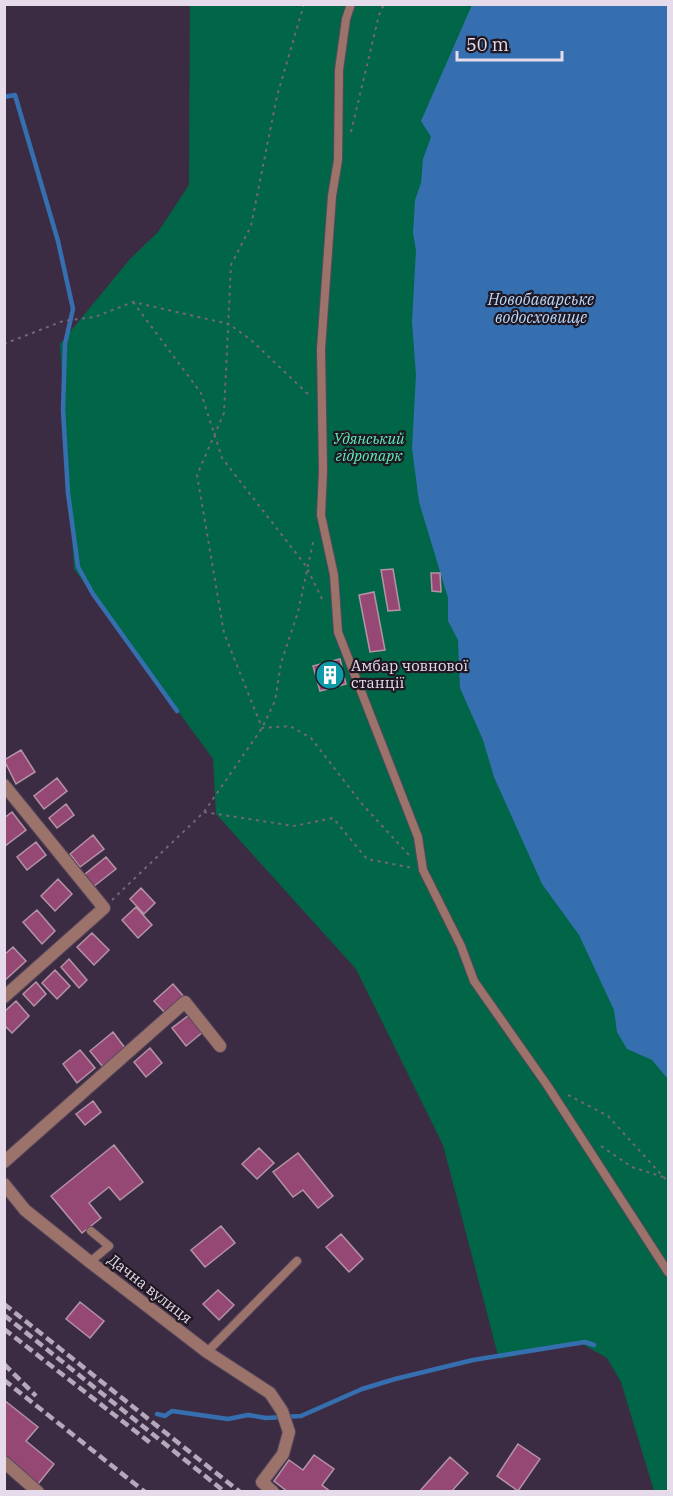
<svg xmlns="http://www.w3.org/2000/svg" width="673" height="1496" viewBox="0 0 673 1496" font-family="'IBM Plex Serif',serif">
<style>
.green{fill:#006647}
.water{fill:#356fb0}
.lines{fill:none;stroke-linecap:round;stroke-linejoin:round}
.stream{stroke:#356fb0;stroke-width:4.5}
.building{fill:#964875;stroke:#b494a4;stroke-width:1.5}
.lane-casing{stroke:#57485e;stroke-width:10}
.street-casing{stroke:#57485e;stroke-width:14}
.path{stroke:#73657a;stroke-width:2;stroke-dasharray:3 4.5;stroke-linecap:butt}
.lane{stroke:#9c736a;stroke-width:8}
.street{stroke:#9c736a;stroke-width:12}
.rail{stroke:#b4a8ba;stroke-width:4.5;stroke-dasharray:9 4.5;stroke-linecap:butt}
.labels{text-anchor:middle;stroke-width:4.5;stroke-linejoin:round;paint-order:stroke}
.park-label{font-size:15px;font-style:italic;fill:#5eeeb6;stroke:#1f1822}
.poi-label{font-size:15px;fill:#e5dbea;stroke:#1f1822;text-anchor:start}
.street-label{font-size:15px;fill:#e5dbea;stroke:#1f1822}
.water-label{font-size:16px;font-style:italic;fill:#bad8fc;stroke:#1f1822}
</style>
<rect width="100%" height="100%" fill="#3c2c43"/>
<path class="green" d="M190 5H668V1491H654L621 1382 607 1358 577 1341 499 1359 443 1145 356 969 216 814 213 759 74 569 60 344 130 259 158 232 189 185Z"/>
<path class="water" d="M472 5H668V1079L652 1060 627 1049 617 1032 614 1010 579 935 542 884 494 777 483 740 460 688 458 640 448 621V598L419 502 412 448 416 375 412 322 416 250 413 233 415 200 421 183 423 159 431 137 421 121Z"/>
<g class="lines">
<path class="stream" d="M4 97 15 95 58 241 73 309 65 344 63 410 68 493 78 567 93 594 177 711
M157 1414 165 1416 172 1411 228 1419 248 1415 266 1418 301 1416 362 1389 395 1379 473 1360 585 1342 594 1345"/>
</g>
<path class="building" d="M393 569 400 610 388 611 381 570Z
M431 573H440L441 592 432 591Z
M374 592 385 650 370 652 359 595Z
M340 659 346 684 320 691 313 666Z
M21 750 35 772 16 784 4 760Z
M57 778 67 791 44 809 34 796Z
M66 804 74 815 57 828 49 818Z
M12 812 26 830 5 846 4 818Z
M93 835 104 849 80 867 70 854Z
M36 842 46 855 27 870 17 857Z
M106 857 116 869 93 887 84 875Z
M58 879 72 894 55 911 41 896Z
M141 888 155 903 144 914 130 899Z
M136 907 152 925 138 938 122 920Z
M37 910 55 931 42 944 23 922Z
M92 933 109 950 94 965 77 947Z
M13 947 26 961 4 981V955Z
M69 959 87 980 79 988 61 967Z
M55 970 70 986 57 999 42 983Z
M36 982 46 994 34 1006 23 994Z
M173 984 185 998 166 1014 154 1001Z
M16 1001 29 1016 12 1033 4 1025V1012Z
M189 1015 203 1032 186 1046 172 1028Z
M113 1032 125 1048 103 1067 90 1051Z
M150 1048 162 1063 146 1077 134 1062Z
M80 1050 95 1068 77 1083 63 1064Z
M93 1101 101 1112 85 1125 76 1114Z
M114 1145 143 1182 120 1200 109 1187 89 1203 101 1218 82 1233 51 1196Z
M259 1148 274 1163 257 1179 242 1164Z
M298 1153 333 1196 318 1208 303 1190 293 1197 273 1172Z
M221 1226 235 1243 205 1267 191 1250Z
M341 1234 363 1259 349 1272 326 1247Z
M218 1290 234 1305 219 1320 203 1304Z
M80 1302 104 1321 90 1338 66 1319Z
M4 1400 38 1427 26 1441 54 1464 38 1484 4 1457Z
M518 1444 540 1459 518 1491 497 1476Z
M314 1455 334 1469 322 1485 331 1492H288L274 1481 289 1460 303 1470Z
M450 1457 468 1473 451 1492H419Z"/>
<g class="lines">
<g class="lane-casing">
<path id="lane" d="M351 4 346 19 339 70 338 160 332 196 321 349 323 471 321 515 334 575 338 632 418 837 423 870 461 946 474 981 547 1085 668 1272
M90 1262 109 1246 91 1231
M207 1352 297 1261"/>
</g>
<g class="street-casing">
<path id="street" d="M4 785 104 908 4 997
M4 1162 185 1002 220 1046
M4 1184 25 1210 90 1262 207 1352 270 1393 282 1411 289 1432 283 1454 262 1482 273 1492
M4 1462 38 1492"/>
</g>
<path class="path" d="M304 4 277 96 251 226 231 265 224 413 197 475 224 633 262 728 290 726 311 738 362 804 409 855
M351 132 379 15 384 4
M133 302 201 393 222 458 306 566 324 603
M4 344 63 321 95 317 133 302 229 324 251 340 309 395
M204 812 294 826 333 818 367 859 413 868
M112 900 204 812 262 728 275 701 281 663 298 612 314 538
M568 1095 608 1116 668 1182
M601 1146 632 1167 663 1177"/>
<use href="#lane" class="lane"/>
<use href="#street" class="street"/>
<path class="rail" d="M4 1304 240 1492
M4 1315 225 1492
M4 1329 153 1445
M4 1364 36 1396
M4 1380 145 1492"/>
</g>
<defs>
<g id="building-disc" transform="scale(1.5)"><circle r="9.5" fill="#0f9aa8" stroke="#1f1822"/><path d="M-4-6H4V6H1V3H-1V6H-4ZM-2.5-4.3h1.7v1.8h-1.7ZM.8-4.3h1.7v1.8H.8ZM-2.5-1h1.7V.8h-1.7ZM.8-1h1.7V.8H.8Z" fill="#fff"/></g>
</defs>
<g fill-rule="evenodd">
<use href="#building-disc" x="330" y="675"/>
</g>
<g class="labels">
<g class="park-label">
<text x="369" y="444">Удянський<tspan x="369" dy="17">гідропарк</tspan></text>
</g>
<g class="poi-label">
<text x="351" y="671">Амбар човнової<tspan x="351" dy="17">станції</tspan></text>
</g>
<g class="street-label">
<text transform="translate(150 1289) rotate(38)" y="5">Дачна вулиця</text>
</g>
<g class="water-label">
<text x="541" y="305">Новобаварське<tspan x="541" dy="18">водосховище</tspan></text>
</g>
</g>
<rect width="673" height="1496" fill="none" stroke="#e5dbea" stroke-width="12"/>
<path d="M457 51v9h105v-9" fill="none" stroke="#e5dbea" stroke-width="3"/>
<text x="466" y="51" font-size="18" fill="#e5dbea" stroke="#1f1822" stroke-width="4.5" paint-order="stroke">50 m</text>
</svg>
